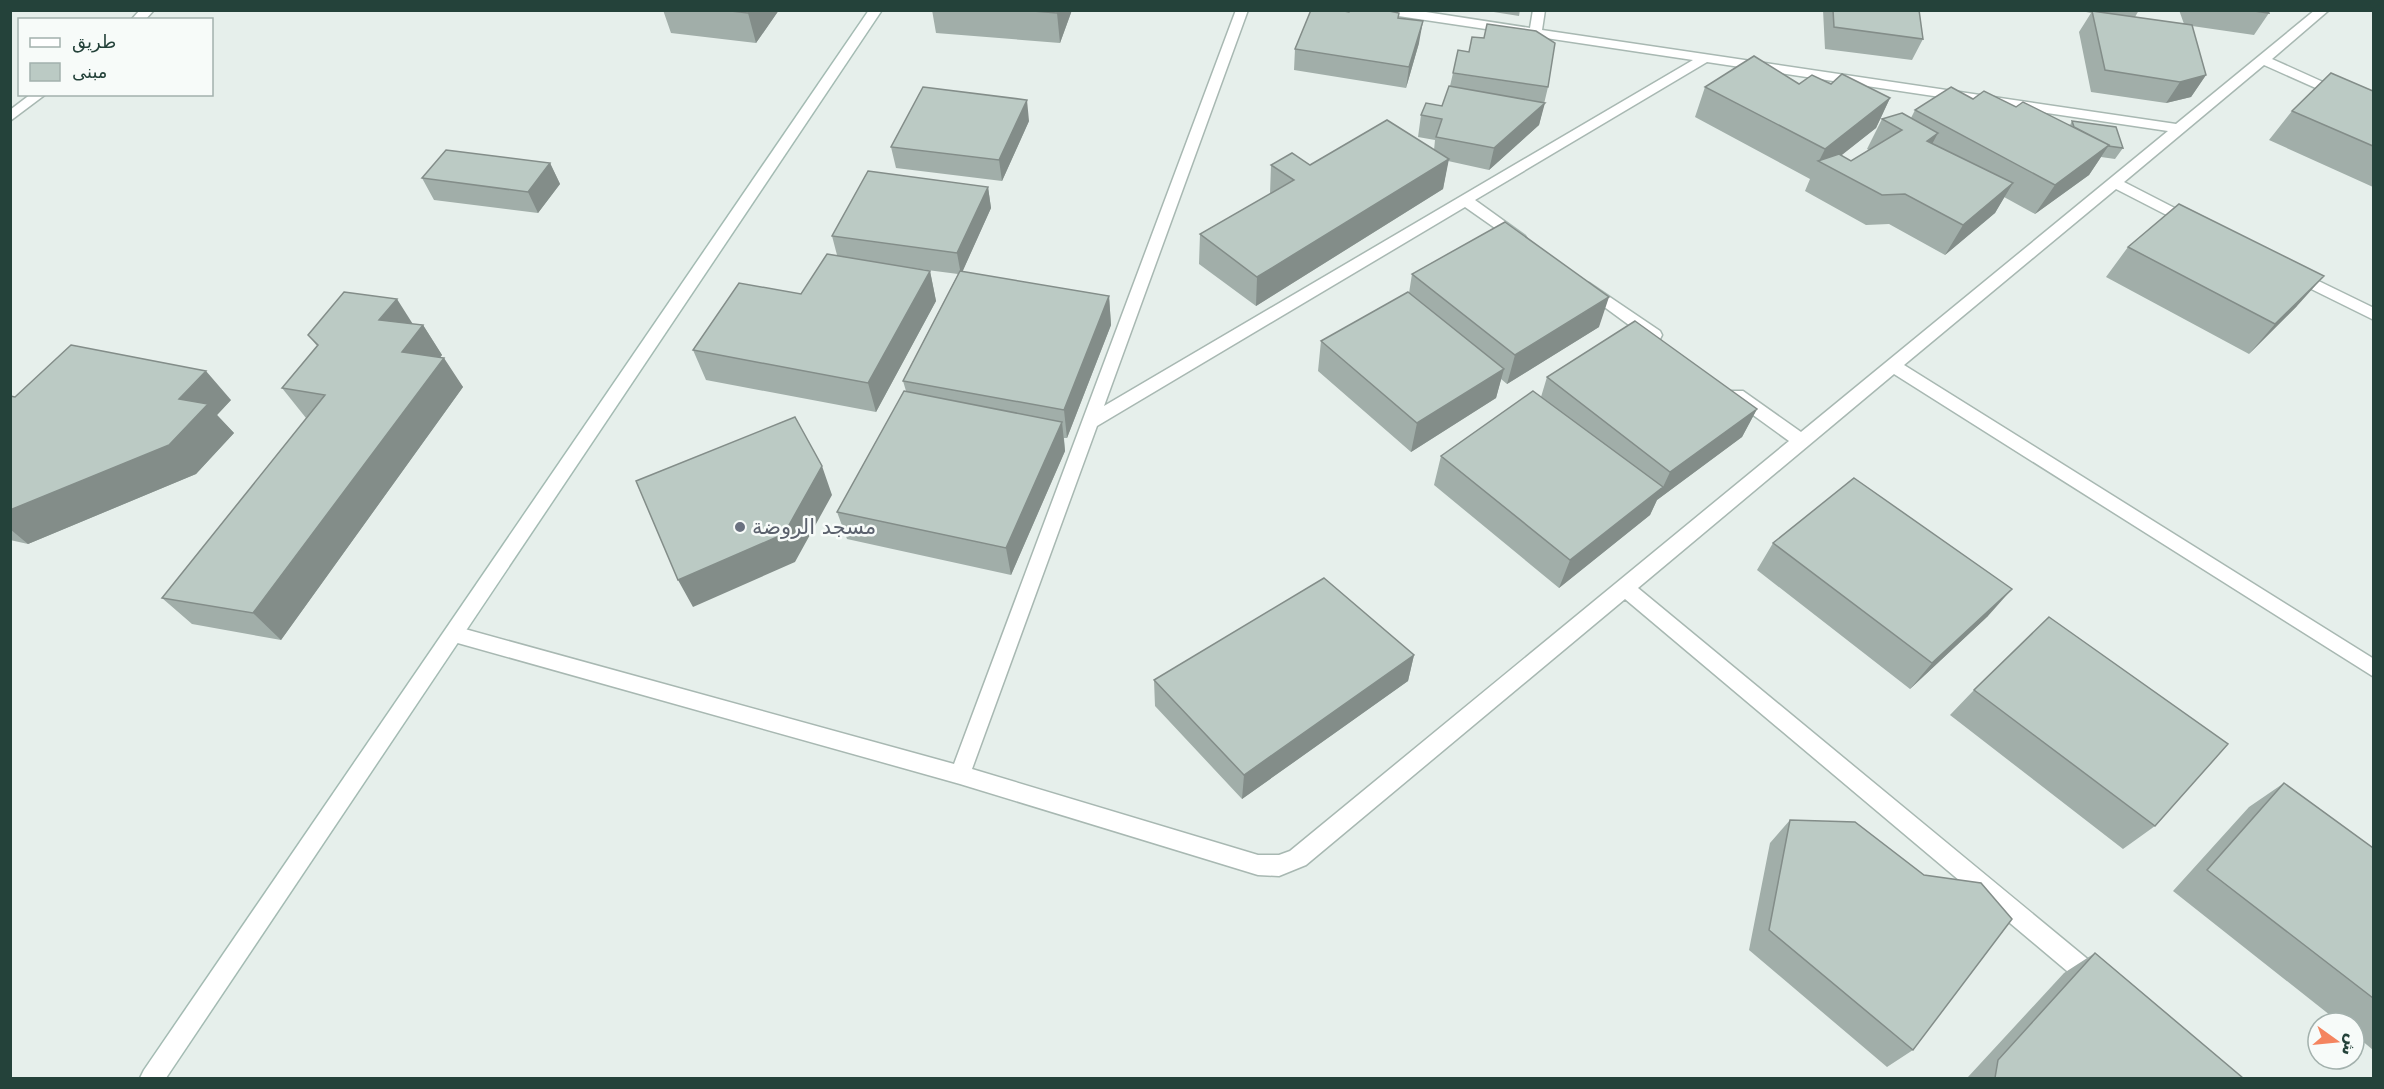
<svg xmlns="http://www.w3.org/2000/svg" width="2384" height="1089" viewBox="0 0 2384 1089" font-family="'DejaVu Sans','Noto Sans Arabic',sans-serif">
<style>
.lines{fill:none;stroke-linecap:round;stroke-linejoin:round}
.street-casing{stroke:#a8b8b2;stroke-width:3}
.secondary-casing{stroke:#a4bbb3;stroke-width:3}
.street{fill:#fff;fill-rule:evenodd}
.secondary{fill:#fff;fill-rule:evenodd}
.wall{fill:#a1aea9}
.shaded-wall{fill:#838d89}
.building{fill:#bbcac4;stroke:#838d89;stroke-width:1.5}
.worship-dot{fill:#6b7280;stroke:#f7fbf9;stroke-width:2}
.labels{text-anchor:middle;stroke-width:5;stroke-linejoin:round;paint-order:stroke}
.worship-label{font-size:21px;fill:#5b616d;stroke:#f7fbf9;text-anchor:start}
</style>
<rect width="100%" height="100%" fill="#e6efeb"/>
<g class="lines">
<g class="street-casing">
<path id="street" d="M140 10H154L145 20H131Z
M1236 10H1248L1104 406 1693 60 1385 14 1379 10H1413L1530 28 1533 10H1545L1542 30 2176 124 2315 10H2329L2272 59 2374 105V114L2264 65 2124 182 2196 219 2198 222 2196 225H2186L2116 189 1904 365 2374 659V677L1894 374 1638 588 2102 971 2105 979 2102 987 2094 990 2086 987 1625 599 1306 865 1279 876 1258 875 960 784 447 640 445 634 447 628 454 626 954 764ZM1707 62 2168 131 1801 432 1743 391H1731L1729 395 1731 399 1789 441 1290 851 1279 855H1258L972 769 1097 426 1465 207 1515 242H1525L1527 239 1525 236 1475 200Z
M31 94H46L10 121V110Z
M2296 270 2374 308V320L2291 279 2288 275Z
M1589 283 1660 331 1662 335 1660 339H1648L1584 292 1581 288 1584 284Z"/>
</g>
<g class="secondary-casing">
<path id="secondary" d="M869 10H882L166 1078H140L144 1070Z"/>
</g>
<use href="#street" class="street"/>
<use href="#secondary" class="secondary"/>
</g>
<path class="wall" d="M663 10H779L756 43 671 33Z
M932 10H1072L1060 43 936 33Z
M1481 10H1520L1519 16Z
M1823 10H1919L1923 39 1912 60 1825 49Z
M2076 10H2139L2135 17 2184 24 2179 10H2268L2269 13 2254 35 2192 26 2206 75 2191 97 2166 103 2091 92 2079 32 2091 13Z
M1349 12 1399 13 1398 18 1419 43 1406 88 1294 70 1295 49Z
M1453 73 1548 87 1539 125 1489 170 1448 161 1443 189 1256 306 1199 264 1200 234 1270 194 1271 165H1310L1434 150 1435 140 1418 137 1421 115 1442 106 1450 86Z
M1799 84H1831L1890 98 1876 128 1841 155 1851 161 1869 150 1867 149 1882 119 1911 118 1915 110 1973 99 2016 107 2070 125 2072 121 2123 148 2115 159 2101 157 2089 175 2035 214 2004 197 1995 213 1945 255 1889 224 1866 225 1805 191 1810 179 1695 117 1705 87Z
M2373 91V187L2269 140 2292 111Z
M1029 121 1002 181 896 168 891 147Z
M550 163 560 184 538 213 434 200 422 178Z
M988 187 991 208 962 272 1109 296 1111 325 1067 438H1064L1065 451 1011 575 847 539 837 512 906 391 903 381 958 274 904 267 930 271 936 301 876 412 706 380 693 350 801 294 837 255 832 236Z
M2128 247 2297 306 2249 354 2106 277Z
M1412 274 1599 327 1507 384 1501 379 1496 398 1411 452 1318 371 1321 341 1409 293Z
M413 324 423 325 442 355 440 357 463 387 281 640 192 624 162 598 307 418H306L282 388 317 346 308 335Z
M1547 377 1757 409 1742 437 1657 500 1650 515 1559 588 1434 485 1441 456 1541 397Z
M10 396 15 397 231 400 217 415 234 433 196 474 28 544 10 540Z
M1773 543 1988 616 1910 689 1757 570Z
M1414 655 1408 681 1242 799 1155 706 1154 680Z
M1974 690 2155 826 2123 849 1950 715Z
M2284 783 2373 848V1050L2354 1034V1023H2340L2173 891 2249 807Z
M1790 820 1913 1050 1887 1067 1749 950 1770 843Z
M2095 953 2243 1078H1968V1077L2064 973Z"/>
<path class="shaded-wall" d="M750 10H779L756 43 748 13Z
M1058 10H1072L1060 43 1057 13Z
M1423 21 1419 43 1406 88 1409 67Z
M2206 75 2191 97 2166 103 2180 82Z
M1890 98 1876 128 1828 166 1819 161 1825 149Z
M1027 100 1029 121 1002 181 999 160Z
M1545 103 1539 125 1489 170 1494 148Z
M1938 133 1922 163 1927 141Z
M2109 145 2089 175 2035 214 2055 185Z
M1449 159 1443 189 1256 306 1257 277Z
M550 163 560 184 538 213 528 192Z
M2013 183 1995 213 1945 255 1963 225Z
M988 187 991 208 961 275 957 253Z
M930 271 936 301 876 412 868 383Z
M2324 276 2297 306 2249 354 2275 324Z
M1109 296 1111 325 1067 438 1064 410Z
M1609 297 1599 327 1507 384 1515 355Z
M397 299 416 329 379 320Z
M423 325 442 355 422 381 402 352Z
M444 358 463 387 281 640 253 613Z
M1504 369 1496 398 1411 452 1417 423Z
M206 371 231 400 217 415 234 433 196 474 28 544 10 529V510L179 399Z
M1757 409 1742 437 1657 500 1670 472Z
M1062 422 1065 451 1011 575 1006 548Z
M822 466 832 495 795 562 693 607 678 580Z
M1663 487 1650 515 1559 588 1570 560Z
M2012 589 1988 616 1910 689 1932 663Z
M1414 655 1408 681 1242 799 1244 775Z"/>
<path class="building" d="M722 10H750L748 13Z
M1020 10H1058L1057 13Z
M1311 10H1338L1349 12 1350 10H1384L1399 13 1398 18 1423 21 1409 67 1295 49Z
M1833 10H1919L1923 39 1834 27Z
M2247 10H2268L2269 13Z
M2092 11 2192 25 2206 75 2180 82 2105 70Z
M1487 24 1536 31 1555 43 1548 87 1453 73 1458 50 1469 52 1472 37 1484 38Z
M1754 56 1799 84 1812 75 1831 84 1842 74 1890 98 1825 149 1705 87Z
M2331 73 2373 91V146L2292 111Z
M1449 86 1545 103 1494 148 1436 137 1442 119 1421 115 1426 103 1442 106Z
M923 87 1027 100 999 160 891 147Z
M1951 87 1973 99 1984 91 2016 107 2023 102 2109 145 2055 185 1915 110Z
M1902 113 1938 133 1927 141 2013 183 1963 225 1905 194 1882 195 1818 161 1839 154 1851 161 1902 130 1882 119Z
M1387 120 1449 159 1257 277 1200 234 1294 180 1271 165 1292 153 1310 165Z
M2072 121 2116 127 2123 148 2108 146 2109 145 2074 127Z
M446 150 550 163 528 192 422 178Z
M868 171 988 187 957 253 832 236Z
M2179 204 2324 276 2275 324 2128 247Z
M1505 222 1609 297 1515 355 1412 274Z
M827 254 930 271 868 383 693 350 739 283 801 294Z
M960 271 1109 296 1064 410 903 381Z
M344 292 397 299 379 320 423 325 402 352 444 358 253 613 162 598 325 395 282 388 318 345 308 335Z
M1408 292 1504 369 1417 423 1321 341Z
M1635 321 1757 409 1670 472 1547 377Z
M71 345 206 371 179 399 208 404 169 445 10 510V396L15 397Z
M904 391 1062 422 1006 548 837 512Z
M1533 391 1663 487 1570 560 1441 456Z
M795 417 822 466 784 534 678 580 636 481Z
M1854 478 2012 589 1932 663 1773 543Z
M1324 578 1414 655 1244 775 1154 680Z
M2049 617 2228 744 2155 826 1974 690Z
M2284 783 2373 848V998L2207 870Z
M1790 820 1855 822 1924 875 1981 883 2012 919 1913 1050 1769 930Z
M2095 953 2243 1078H1995L1998 1060Z"/>
<circle class="worship-dot" cx="740" cy="527" r="6"/>
<g class="labels">
<g class="worship-label">
<text x="752" y="534">مسجد الروضة</text>
</g>
</g>
<rect width="2384" height="1089" fill="none" stroke="#24423a" stroke-width="24"/>
<rect x="18" y="18" width="195" height="78" fill="#f7fbf9" stroke="#a3b1ad" stroke-width="1.5"/>
<rect x="30" y="38" width="30" height="9" fill="#ffffff" stroke="#a3b1ad" stroke-width="1.5"/>
<text x="72" y="48" font-size="18" fill="#24423a">طريق</text>
<rect x="30" y="63" width="30" height="18" fill="#bbcac4" stroke="#a3b1ad" stroke-width="1.5"/>
<text x="72" y="78" font-size="18" fill="#24423a">مبنى</text>
<g transform="translate(2336 1041) rotate(105)"><circle r="28" fill="#f7fbf9" stroke="#a3b1ad" stroke-width="1.5"/>
<path d="M0-4.5L10 22L0 15L-10 22Z" fill="#f4845f"/>
<text y="-9" font-size="16" font-weight="bold" text-anchor="middle" fill="#24423a">ش</text>
</g>
</svg>
